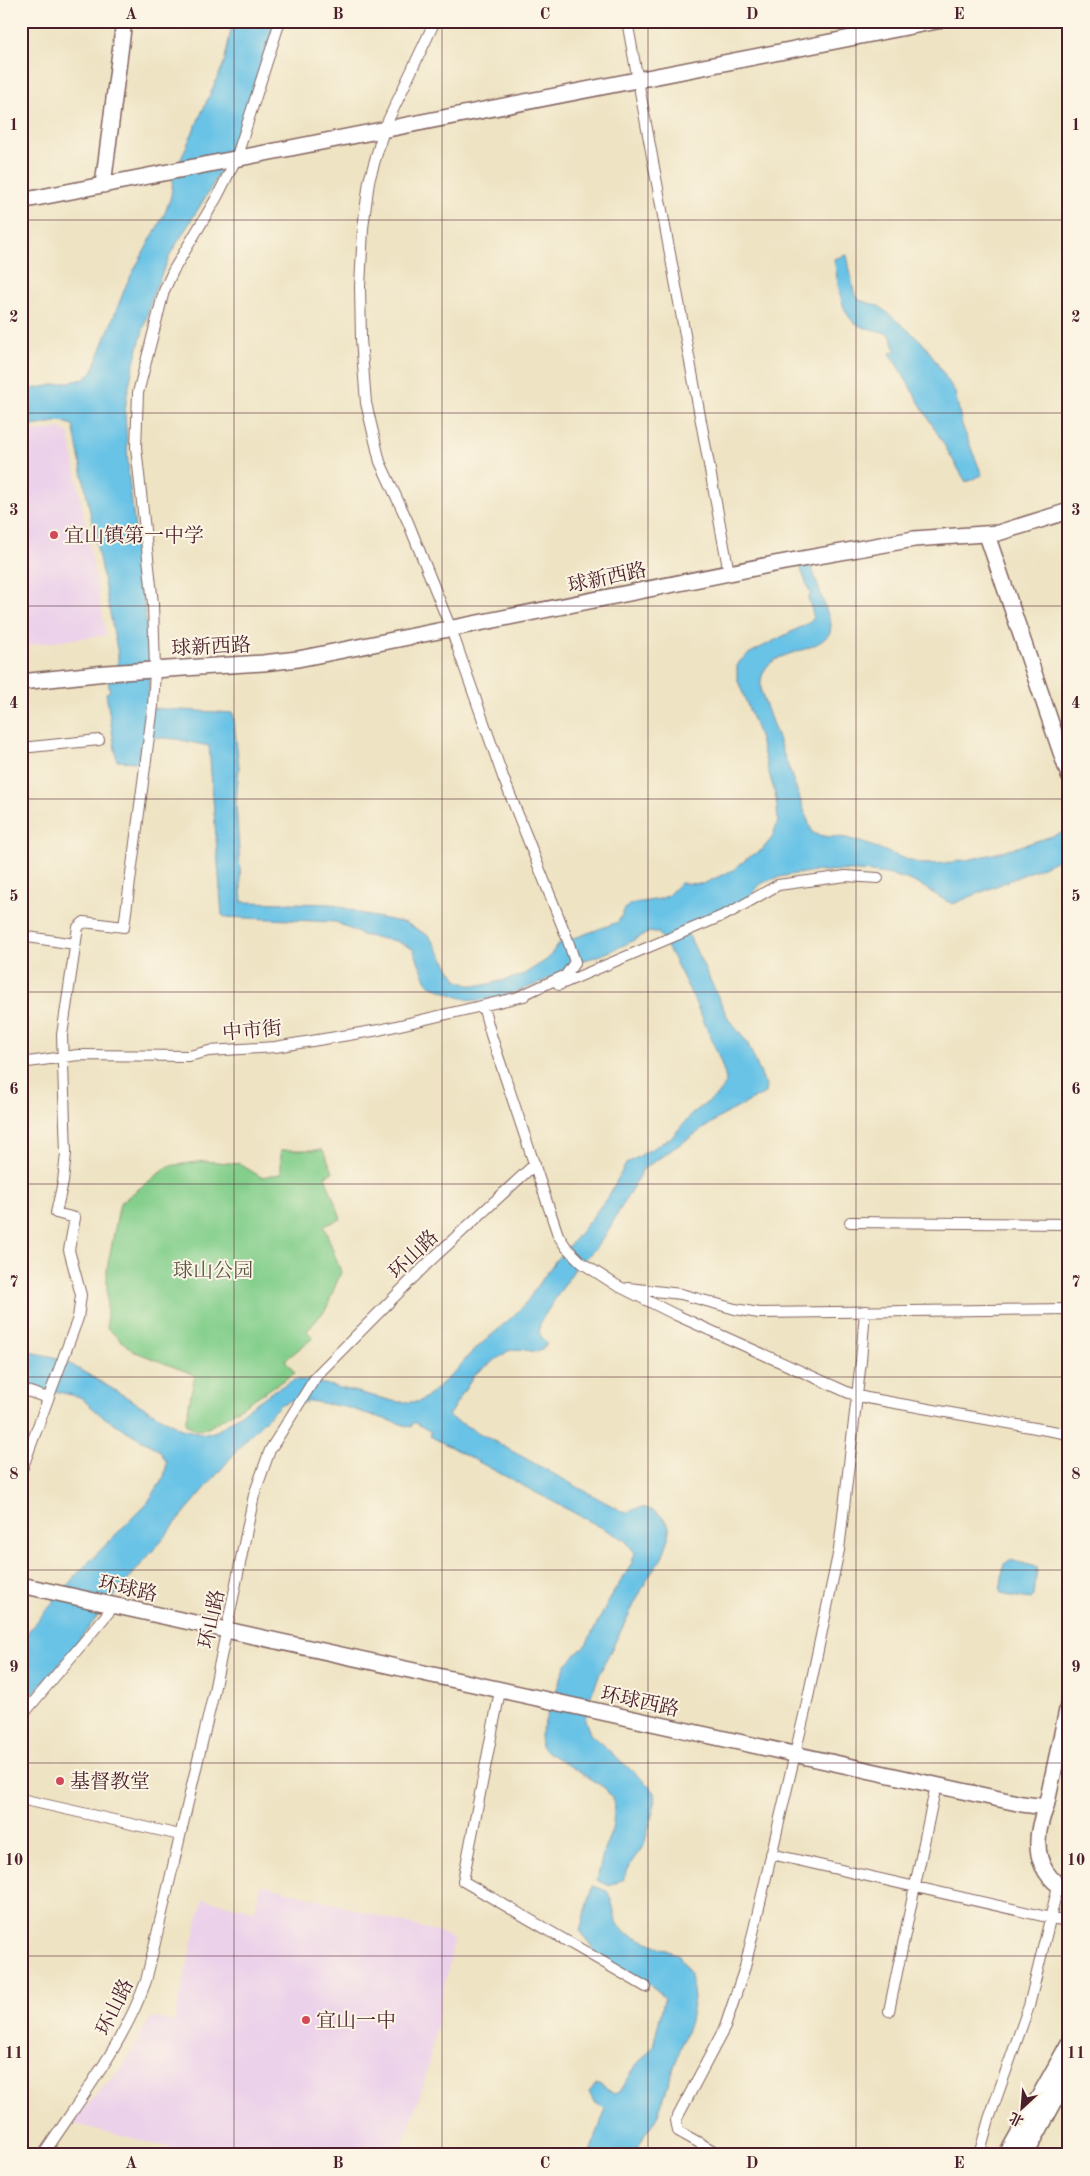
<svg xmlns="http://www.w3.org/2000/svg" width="1090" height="2176" viewBox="0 0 1090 2176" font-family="'Old Standard TT','Noto Serif SC',serif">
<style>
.built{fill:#ecd1ea}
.green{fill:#84cf8c;stroke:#67775c}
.water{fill:#69c3e6;stroke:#5a7188}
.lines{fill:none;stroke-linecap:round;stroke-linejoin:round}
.street-casing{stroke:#836460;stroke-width:12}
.secondary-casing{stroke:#836460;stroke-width:18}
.primary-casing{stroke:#836460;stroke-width:19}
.street{stroke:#fff;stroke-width:10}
.secondary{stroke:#fff;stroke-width:15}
.primary{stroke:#fff;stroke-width:16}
.grid{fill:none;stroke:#4a1f2b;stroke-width:1;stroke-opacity:0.55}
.poi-dot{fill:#d1495b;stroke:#fcf5e5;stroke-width:2}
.labels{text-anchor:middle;stroke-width:4;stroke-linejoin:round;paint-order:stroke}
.poi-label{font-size:20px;fill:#4a1f2b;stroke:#fcf5e5;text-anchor:start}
.street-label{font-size:20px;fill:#4a1f2b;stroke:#fcf5e5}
.park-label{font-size:20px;fill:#5b5448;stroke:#fcf5e5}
.neatline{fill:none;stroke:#4a1f2b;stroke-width:2}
.grid-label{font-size:16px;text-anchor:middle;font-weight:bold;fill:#4a1f2b}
</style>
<rect width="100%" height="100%" fill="#fcf5e5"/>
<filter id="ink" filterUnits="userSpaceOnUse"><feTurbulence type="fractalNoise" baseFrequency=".02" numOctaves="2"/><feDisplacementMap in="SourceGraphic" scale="10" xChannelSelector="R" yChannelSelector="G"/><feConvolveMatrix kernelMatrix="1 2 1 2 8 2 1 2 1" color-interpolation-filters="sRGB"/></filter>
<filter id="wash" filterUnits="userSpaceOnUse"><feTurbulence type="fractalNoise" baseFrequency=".0096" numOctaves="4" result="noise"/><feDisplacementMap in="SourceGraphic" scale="20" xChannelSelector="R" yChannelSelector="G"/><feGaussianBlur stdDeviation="1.12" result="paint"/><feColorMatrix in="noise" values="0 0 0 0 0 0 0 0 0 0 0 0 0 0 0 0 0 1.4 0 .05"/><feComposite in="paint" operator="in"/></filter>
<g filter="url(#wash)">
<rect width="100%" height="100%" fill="#eee3c3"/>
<path class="built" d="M61 428 69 435 106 635 21 646V434Z
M261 1884 442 1933 454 1941 424 2084 399 2155H199L75 2124 77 2115 122 2068 151 2017 174 2022 203 1899 255 1911Z"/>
<path class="green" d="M281 1150H323L333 1172 325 1176 341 1219 324 1226 341 1272 326 1309 307 1331 313 1338 285 1360 295 1373 208 1428 196 1429 185 1424 195 1375 133 1351 107 1328V1269L120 1203 169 1166 204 1161 240 1164 261 1177 281 1174Z"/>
<path class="water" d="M233 21H276L250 102 229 152 211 188 171 253 153 294 134 363 127 395 125 412 129 479 150 655 148 708 233 713 239 767 236 803 242 902 331 904 370 916 406 923 429 936 458 981 469 985H485L521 976 548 959 558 944 618 922 625 909 630 904 660 899 667 896 680 883 703 884 733 870 749 857 762 850 772 838 778 821 776 798 758 733 737 678V666L740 661 750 653 807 624 814 618 808 597 811 595 800 567 811 565 831 624 830 633C810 660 756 645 761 692L812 832C819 838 836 836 846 838 872 844 896 857 921 864 972 865 1021 845 1069 831V852L1054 862 953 904C936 897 923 884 906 879 871 867 801 868 767 881 758 884 756 891 750 896 732 911 706 918 684 925L729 1020 747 1042 766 1086 765 1093 722 1116 643 1169 606 1234 596 1248 576 1267 542 1319C537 1330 539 1336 547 1344L538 1352 519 1349 508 1351 475 1374 448 1416 625 1513 642 1507 654 1511 663 1517 669 1527V1538L662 1558 647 1579 604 1664 590 1698 585 1720 590 1734 647 1784 654 1793 656 1800 644 1845 633 1860 623 1879 610 1886 597 1880 604 1850 612 1830 615 1806 612 1798 605 1788 547 1752 541 1746 540 1735 566 1664 587 1643 612 1595 631 1565 635 1553 625 1540 430 1436 431 1432 414 1422 411 1427 345 1407 310 1401 303 1403 293 1400 281 1404 250 1435 101 1612 66 1657 21 1707V1640L77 1574 148 1502 164 1477 167 1463 160 1451 102 1416 80 1397 21 1383V1350L54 1357 70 1364 181 1429 207 1434 217 1431 273 1391 294 1380H308L397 1402H418L428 1396 455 1372 470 1354 511 1318 525 1304 556 1260 575 1239 608 1197 626 1164 672 1137 693 1113 719 1094 726 1081C725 1062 671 947 658 933L650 932C625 944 599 960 570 962 561 980 491 1003 472 1000 457 998 442 990 428 984L413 949 396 941 362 935 336 922 225 917 222 915 209 746 176 739 147 737 144 742 139 762 117 761 106 693 110 691 108 681 118 679V654L73 425 61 421 21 428V391L85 379 93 370 127 283 165 213 171 196 173 179 183 154 224 63Z
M847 255 854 292 859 300 879 306 921 341 931 354 955 392 962 425 982 475 966 482 890 353 896 351 890 335C881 330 870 330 860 326 839 317 838 279 834 259Z
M1010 1560 1037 1567 1034 1596 1031 1599 1005 1595 1000 1592 1004 1564Z
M593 1886 607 1891C616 1905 611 1919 624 1932L679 1955 691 1976 694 1998 690 2021 657 2117 633 2155H589L606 2109 594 2102 589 2092 596 2084H599L614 2094 620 2092 637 2064 653 2047 664 2000 658 1991 649 1984 598 1956 580 1930Z"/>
</g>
<g filter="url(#ink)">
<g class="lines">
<g class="street-casing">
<path id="street" d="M435 21 384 129 369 181 363 228 360 287 361 339 366 403 380 462 408 522 451 629 503 777 567 938 575 962 566 975 518 997
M627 21 729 573
M21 748 99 740
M21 936 75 944
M559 985 729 913 778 885 846 876 878 878
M483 1006 491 1035 558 1235 566 1247 582 1263 616 1285 676 1315 849 1393 867 1398 1069 1434
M21 1063 78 1055 189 1056 209 1051 275 1047 379 1030 524 996
M850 1222 1069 1224
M628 1288 681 1294 735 1309 759 1313 1069 1309
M21 1389 48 1398
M21 1472 78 1318 81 1295 69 1250 75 1218 56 1213 63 1182 66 1153 62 1035 78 927 84 922 124 927 153 706 155 670 153 604 136 447 138 393 164 291 173 271 217 197 236 159 280 21
M500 1691 463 1881 646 1987
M21 1717 114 1606
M21 1799 180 1835
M771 1854 1069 1922
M889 2011 936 1785
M43 2155C80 2099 123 2045 146 1981L213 1696 254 1495 270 1450 317 1375 431 1260 535 1164
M721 2155 678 2131 676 2120 725 2027 745 1967 806 1707 839 1550 861 1361 865 1311
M979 2155 989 2119 1029 2006 1058 1886"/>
</g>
<g class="secondary-casing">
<path id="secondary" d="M103 185 124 21
M21 201 937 21
M987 535 1069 776
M21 682 106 673 263 663 298 659 774 564 914 539 998 533 1069 511
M21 1585 1022 1804 1046 1807
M1069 1701 1046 1807C1032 1841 1034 1873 1069 1892"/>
</g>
<g class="primary-casing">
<path id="primary" d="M1007 2155 1069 2044
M1025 2155 1069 2074"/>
</g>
<use href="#street" class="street"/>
<use href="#secondary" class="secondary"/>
<use href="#primary" class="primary"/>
</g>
</g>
<path class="grid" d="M234 21V2155M442 21V2155M648 21V2155M856 21V2155M21 220H1069M21 413H1069M21 606H1069M21 799H1069M21 992H1069M21 1184H1069M21 1377H1069M21 1570H1069M21 1763H1069M21 1956H1069"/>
<g class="poi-dot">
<circle cx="54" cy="535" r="5"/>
<circle cx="60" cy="1781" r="5"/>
<circle cx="306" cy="2020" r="5"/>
</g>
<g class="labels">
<g class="poi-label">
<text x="64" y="542">宜山镇第一中学</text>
<text x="70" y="1788">基督教堂</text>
<text x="316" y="2027">宜山一中</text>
</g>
<g class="street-label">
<text transform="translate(607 577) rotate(-12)" y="7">球新西路</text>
<text transform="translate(211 646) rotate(-3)" y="7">球新西路</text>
<text transform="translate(252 1030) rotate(-5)" y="7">中市街</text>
<text transform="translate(413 1254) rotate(-44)" y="7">环山路</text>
<text transform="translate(128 1588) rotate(12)" y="7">环球路</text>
<text transform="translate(211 1619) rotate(-78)" y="7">环山路</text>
<text transform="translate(640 1701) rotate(12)" y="7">环球西路</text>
<text transform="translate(114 2007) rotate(-64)" y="7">环山路</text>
</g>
<g class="park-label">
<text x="213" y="1277">球山公园</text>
</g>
</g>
<rect width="1090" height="2176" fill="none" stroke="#fcf5e5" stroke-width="55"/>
<g transform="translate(1022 2108) rotate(206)" stroke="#fcf5e5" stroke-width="4" paint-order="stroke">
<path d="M0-4L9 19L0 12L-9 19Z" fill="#4a1f2b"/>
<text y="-8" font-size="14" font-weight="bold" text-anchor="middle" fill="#4a1f2b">北</text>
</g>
<rect x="28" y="28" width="1034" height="2120" class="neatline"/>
<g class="grid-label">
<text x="131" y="19">A</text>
<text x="338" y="19">B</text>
<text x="545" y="19">C</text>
<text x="752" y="19">D</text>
<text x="959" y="19">E</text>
<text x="14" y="130">1</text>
<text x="1076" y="130">1</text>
<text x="14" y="322">2</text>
<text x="1076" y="322">2</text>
<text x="14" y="515">3</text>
<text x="1076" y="515">3</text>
<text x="14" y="708">4</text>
<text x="1076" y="708">4</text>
<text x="14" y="901">5</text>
<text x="1076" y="901">5</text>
<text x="14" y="1094">6</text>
<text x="1076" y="1094">6</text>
<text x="14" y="1287">7</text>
<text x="1076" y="1287">7</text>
<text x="14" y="1479">8</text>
<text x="1076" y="1479">8</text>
<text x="14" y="1672">9</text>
<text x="1076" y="1672">9</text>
<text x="14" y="1865">10</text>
<text x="1076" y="1865">10</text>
<text x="14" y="2058">11</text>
<text x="1076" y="2058">11</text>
<text x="131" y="2168">A</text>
<text x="338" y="2168">B</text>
<text x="545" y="2168">C</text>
<text x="752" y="2168">D</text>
<text x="959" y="2168">E</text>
</g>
</svg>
